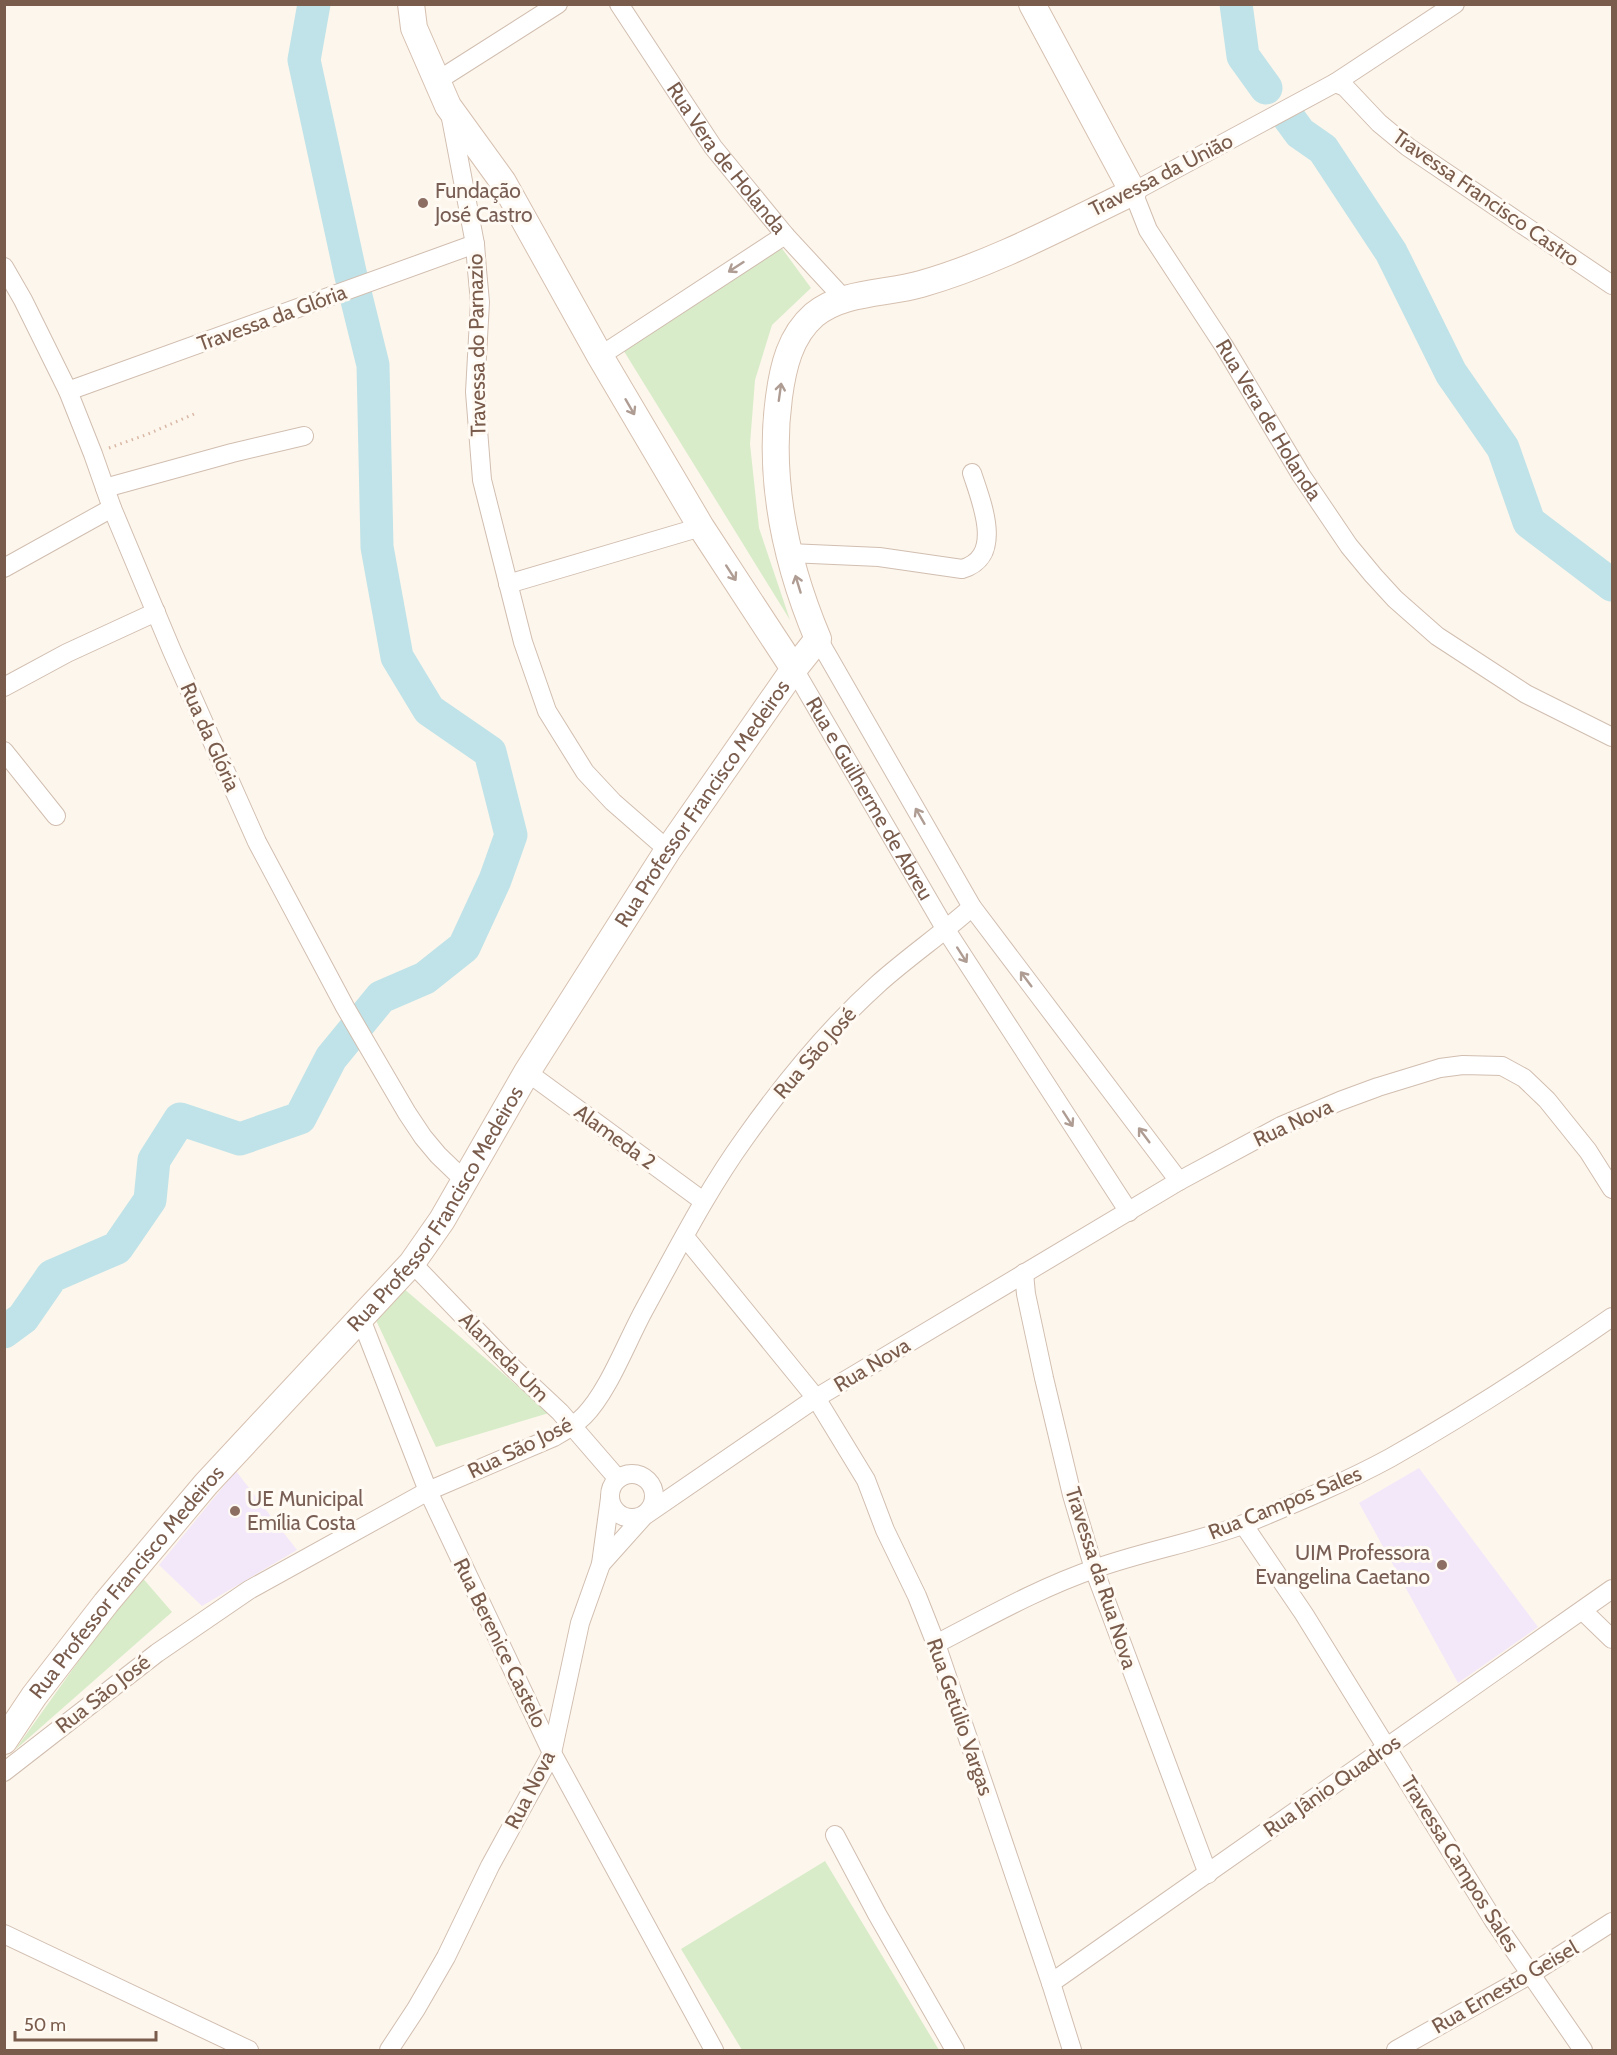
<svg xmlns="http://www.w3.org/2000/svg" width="1617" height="2055" viewBox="0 0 1617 2055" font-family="Cabin,sans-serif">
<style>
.education{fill:#f3e8fa}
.green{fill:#d8ecc9}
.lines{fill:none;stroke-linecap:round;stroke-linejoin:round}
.river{stroke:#bfe3e8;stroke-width:33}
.street-casing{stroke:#d1beb0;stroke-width:20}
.secondary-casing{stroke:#d6c0b0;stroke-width:28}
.path{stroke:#d9b8a5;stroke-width:3;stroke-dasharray:1.5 4.5;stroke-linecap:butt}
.street{stroke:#fff;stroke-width:18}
.secondary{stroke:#fff;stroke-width:26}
.oneway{stroke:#af9d94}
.education-dot{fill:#8d6e63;stroke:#fffaf3;stroke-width:2}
.labels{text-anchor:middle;stroke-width:6;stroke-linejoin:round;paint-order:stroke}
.street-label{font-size:21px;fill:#7a5c4d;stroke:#fffaf3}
.education-label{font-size:21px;fill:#785e54;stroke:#fffaf3;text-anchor:start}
</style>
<rect width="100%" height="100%" fill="#fdf6ec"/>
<path class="education" d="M1419 1468 1538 1627 1458 1683 1359 1503Z
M236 1471 297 1550 202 1606 159 1565Z"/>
<path class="green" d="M778 243 811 288 772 325 755 380 750 444 759 528 790 620 622 348Z
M403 1288 549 1413 436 1447 373 1314Z
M140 1575 172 1612 15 1750Z
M825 1861 939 2050H742L681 1949Z"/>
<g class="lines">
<path class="river" d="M1236 4 1243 56 1266 88
M1289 118 1300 133 1323 149 1391 252 1451 373 1503 448 1529 522 1612 585
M4 1332 23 1318 52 1276 117 1248 150 1200 154 1160 180 1119 240 1139 300 1118 331 1058 381 997 425 978 464 947 495 880 511 835 490 752 429 710 397 657 377 547 373 365 350 272 304 60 314 4"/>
<g class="street-casing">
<g id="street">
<path id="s1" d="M619 4 713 147 785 235 845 300"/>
<path id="s2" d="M1455 4 1335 83 1133 192 1148 230 1224 346 1301 475 1349 546 1373 575 1395 599 1437 636 1526 694 1612 737"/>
<path d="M437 81 558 4"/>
<path d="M1335 83 1345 87 1379 123 1408 147 1612 285"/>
<path d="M450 113 475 244 477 270 480 302 475 392 482 480 523 642 547 711 585 772 613 802 668 850"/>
<path d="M4 267 23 300 68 391 93 454 112 508 172 651 257 842 345 1007 407 1113 423 1137 438 1155 465 1181"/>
<path d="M600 356 785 235"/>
<path d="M68 391 475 244"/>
<path d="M105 488 232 453 304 436"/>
<path d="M789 553 879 557 962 569C1005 557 981 501 972 473"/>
<path d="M4 568 112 508"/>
<path d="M508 584 701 527"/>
<path d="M818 639 972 907 1179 1181"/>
<path id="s3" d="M794 669 946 930 1129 1212"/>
<path d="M4 687 67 653 156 612"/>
<path d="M4 751 56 816"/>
<path d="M527 1072 703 1201"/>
<path d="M685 1237 816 1398 866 1480 885 1530 917 1596 936 1644 1051 1983 1072 2050"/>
<path d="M412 1263 513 1368 560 1412 618 1479"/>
<path d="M1024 1273 1026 1294 1044 1378 1072 1495 1094 1569 1208 1874"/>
<path d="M361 1319 428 1491 552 1753 714 2050"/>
<circle cx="632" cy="1496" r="22"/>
<path d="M1243 1524 1304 1614 1494 1921 1583 2050"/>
<path d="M601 1564 610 1498"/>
<path d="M1583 1611 1612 1639"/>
<path d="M936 1644C988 1617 1041 1587 1097 1568 1145 1551 1197 1542 1245 1524 1293 1504 1344 1483 1390 1458 1466 1415 1540 1367 1612 1317"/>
<path d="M4 1772 157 1653 249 1590 428 1491 554 1437C565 1431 575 1425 584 1416 608 1392 627 1341 644 1310 676 1252 706 1192 745 1138 784 1083 827 1030 878 984 908 957 942 934 972 907"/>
<path d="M835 1835 877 1914 955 2050"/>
<path d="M4 1934 249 2050"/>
<path d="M1051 1983 1612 1589"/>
<path d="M389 2050 416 2009 446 1957 490 1866 552 1753 580 1623 601 1564 644 1516 816 1398 1179 1181 1281 1126 1340 1101 1378 1087 1440 1068 1463 1065 1502 1066 1524 1078 1547 1100 1588 1151 1612 1189"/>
<path d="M1396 2050 1531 1974 1612 1922"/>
</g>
</g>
<g class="secondary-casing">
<g id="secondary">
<path d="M411 4 414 28 448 106 503 182 600 356 701 527 794 669"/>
<path id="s4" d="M4 1741 34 1696 106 1603 206 1484 412 1263 442 1220 527 1072 668 850 794 669 818 639C786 563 768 479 779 397 783 367 790 336 814 315 843 291 887 294 921 284 995 263 1064 225 1133 192L1032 4"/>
</g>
</g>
<path class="path" d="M109 448 148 434 194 414"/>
<use href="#street" class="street"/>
<use href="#secondary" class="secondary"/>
</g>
<defs><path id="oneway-shaft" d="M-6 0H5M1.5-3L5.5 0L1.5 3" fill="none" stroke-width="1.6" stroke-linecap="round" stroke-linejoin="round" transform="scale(1.5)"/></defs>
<g class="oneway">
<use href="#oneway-shaft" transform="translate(736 267) rotate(147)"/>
<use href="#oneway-shaft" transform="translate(780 392) rotate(-82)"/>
<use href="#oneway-shaft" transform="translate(630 407) rotate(60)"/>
<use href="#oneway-shaft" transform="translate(731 573) rotate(57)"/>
<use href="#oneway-shaft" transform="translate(798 584) rotate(-107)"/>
<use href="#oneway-shaft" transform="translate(920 816) rotate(-120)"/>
<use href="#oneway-shaft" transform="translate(962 955) rotate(57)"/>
<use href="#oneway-shaft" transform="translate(1026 979) rotate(-127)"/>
<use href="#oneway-shaft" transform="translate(1068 1119) rotate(57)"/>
<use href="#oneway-shaft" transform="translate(1144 1135) rotate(-127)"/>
</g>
<g class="education-dot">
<circle cx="423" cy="203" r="6"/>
<circle cx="235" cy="1511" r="6"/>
<circle cx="1442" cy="1565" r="6"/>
</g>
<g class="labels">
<g class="street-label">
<text dy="7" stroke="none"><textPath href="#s1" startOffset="188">Rua Vera de Holanda</textPath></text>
<text transform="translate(1161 175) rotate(-27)" y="7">Travessa da União</text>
<text transform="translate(1486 198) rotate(35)" y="7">Travessa Francisco Castro</text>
<text transform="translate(272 318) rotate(-20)" y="7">Travessa da Glória</text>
<text transform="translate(477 345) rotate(-91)" y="7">Travessa do Parnazio</text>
<text dy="7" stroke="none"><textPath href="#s2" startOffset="639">Rua Vera de Holanda</textPath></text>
<text transform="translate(210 737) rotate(66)" y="7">Rua da Glória</text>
<text dy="7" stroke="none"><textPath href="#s3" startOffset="150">Rua e Guilherme de Abreu</textPath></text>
<text dy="7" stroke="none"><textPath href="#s4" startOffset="1173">Rua Professor Francisco Medeiros</textPath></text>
<text transform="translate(815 1053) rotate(-49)" y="7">Rua São José</text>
<text transform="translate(1293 1123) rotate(-25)" y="7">Rua Nova</text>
<text transform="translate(615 1137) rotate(36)" y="7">Alameda 2</text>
<text dy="7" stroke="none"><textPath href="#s4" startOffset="687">Rua Professor Francisco Medeiros</textPath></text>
<text transform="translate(504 1357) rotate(45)" y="7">Alameda Um</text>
<text transform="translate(872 1365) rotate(-31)" y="7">Rua Nova</text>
<text transform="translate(520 1448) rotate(-26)" y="7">Rua São José</text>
<text transform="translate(1285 1503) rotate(-22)" y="7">Rua Campos Sales</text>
<text transform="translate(1101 1578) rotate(72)" y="7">Travessa da Rua Nova</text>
<text dy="7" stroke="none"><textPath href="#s4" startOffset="201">Rua Professor Francisco Medeiros</textPath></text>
<text transform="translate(500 1643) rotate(64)" y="7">Rua Berenice Castelo</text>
<text transform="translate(103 1694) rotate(-38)" y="7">Rua São José</text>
<text transform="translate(960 1717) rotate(71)" y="7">Rua Getúlio Vargas</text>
<text transform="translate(1332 1786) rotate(-35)" y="7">Rua Jânio Quadros</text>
<text transform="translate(530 1790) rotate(-63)" y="7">Rua Nova</text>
<text transform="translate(1460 1864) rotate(58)" y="7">Travessa Campos Sales</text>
<text transform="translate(1505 1987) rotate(-30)" y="7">Rua Ernesto Geisel</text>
</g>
<g class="education-label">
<text x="435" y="198">Fundação<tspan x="435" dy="24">José Castro</tspan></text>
<text x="247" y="1506">UE Municipal<tspan x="247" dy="24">Emília Costa</tspan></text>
<text x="1430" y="1560" text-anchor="end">UIM Professora<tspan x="1430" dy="24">Evangelina Caetano</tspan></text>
</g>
</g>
<rect width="1617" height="2055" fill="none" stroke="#7a5c4d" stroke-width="12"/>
<path d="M15 2031v9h141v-9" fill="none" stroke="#7a5c4d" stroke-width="3"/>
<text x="24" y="2031" font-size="18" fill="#7a5c4d" stroke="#fffaf3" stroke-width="4.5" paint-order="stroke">50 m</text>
</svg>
